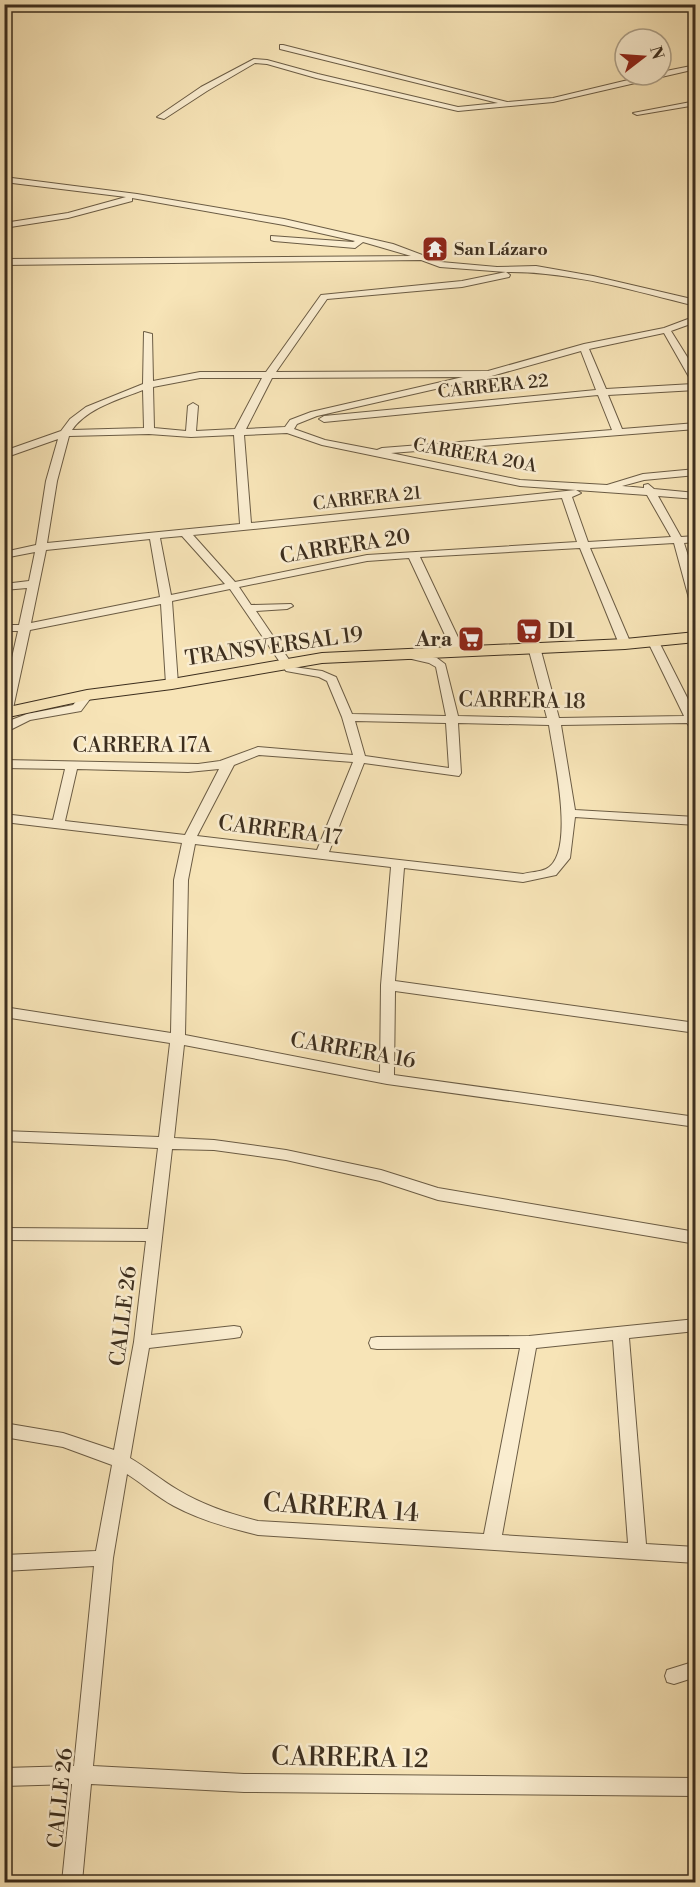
<svg xmlns="http://www.w3.org/2000/svg" width="700" height="1887" viewBox="0 0 700 1887" font-family="'Libre Bodoni',serif">
<style>
.lines{fill:none;stroke-linecap:round;stroke-linejoin:round}
.minor-casing{stroke:#6b5c44;stroke-width:2}
.primary-casing{stroke:#3c2e1e;stroke-width:2}
.minor{fill:#faedd0;fill-rule:evenodd}
.primary{fill:#f7e4b7;fill-rule:evenodd}
.labels{text-anchor:middle;stroke-width:5;stroke-linejoin:round;paint-order:stroke}
.far-poi-label{font-size:18px;font-weight:bold;fill:#3c2e1e;stroke:#faedd0;text-anchor:start}
.far-street-label{font-size:18px;fill:#3c2e1e;stroke:#faedd0}
.street-label{font-size:21px;fill:#3c2e1e;stroke:#faedd0}
.poi-label{font-size:21px;font-weight:bold;fill:#3c2e1e;stroke:#faedd0;text-anchor:start}
.near-street-label{font-size:26px;fill:#3c2e1e;stroke:#faedd0}
</style>
<rect width="100%" height="100%" fill="#f7e4b7"/>
<filter id="stains"><feTurbulence type="fractalNoise" baseFrequency=".00333" numOctaves="4"/><feColorMatrix values="0 0 0 0 .2 0 0 0 0 .09 0 0 0 0 .02 0 0 0 .5 -.17"/></filter>
<radialGradient id="worn" r=".72"><stop offset=".6" stop-color="#630" stop-opacity="0"/><stop offset="1" stop-color="#630" stop-opacity=".3"/></radialGradient>
<g class="lines">
<g class="minor-casing">
<path id="minor" d="M283 45 507 102 553 98 649 75H661V72L696 65V69L553 102 458 111 316 78 267 64 255 63 207 91 164 119 157 117 201 87 254 59 267 60 318 74 458 107 498 103 280 49V45Z
M696 101V105L637 115 633 113Z
M4 177 137 194 284 219 393 244 441 262 497 267 536 266 593 276 696 300V306C634 291 570 271 506 272L510 275 509 277 462 287 327 299 276 372 488 371 584 344 664 328 696 316V322L671 331 696 371V390L608 395 622 429 696 423V429L391 453 520 480 607 485 643 474 696 469V475L644 480 622 486 644 488V485L648 484 654 489 696 493V499L658 496 681 537 696 536V542L684 543 696 581V605L690 602 674 543 590 548 631 644 625 647 619 644 580 548 420 557 464 650 458 653 452 650 409 558 367 561 239 587 251 605 291 604 293 606 287 609 256 611 294 667 322 671 336 677 352 714 446 716 436 667 429 663 403 657 401 655 407 652 437 658 445 664 458 716 547 718 528 647 534 644 540 647 559 718 684 716 648 642 650 640H658L696 715V729H691L687 723 561 725 575 810 696 817V825L575 817 570 858 556 875 523 882 404 868 395 981 696 1023V1033L395 991 394 1075 696 1117V1127L387 1084 184 1045 174 1138 214 1140 286 1150 381 1170 438 1188 696 1232V1244L438 1200 380 1181 286 1160 214 1150 172 1149 151 1335 234 1326 240 1327 242 1332 240 1337 234 1338 149 1348 130 1458C147 1468 161 1480 178 1490 203 1505 230 1514 258 1521L484 1534 520 1348 377 1349 371 1348 369 1343 371 1338 377 1337 529 1336 696 1319V1331L629 1338 646 1544 696 1547V1563L258 1535C229 1528 200 1520 174 1506 157 1497 143 1484 127 1474L113 1558 93 1766 244 1774 696 1778V1796L244 1792 91 1784 82 1882H62L72 1784 4 1786V1768L74 1766 94 1566 4 1571V1555L96 1551 112 1465 63 1447 4 1437V1423L63 1433 114 1450 134 1342 146 1241 4 1240V1228L148 1229 158 1148 4 1141V1131L159 1137 170 1043 4 1017V1007L171 1033 174 880 182 843 4 822V814L53 820 65 769 4 768V760L198 764 220 761 258 747 353 755 342 717 327 681 319 677 286 671 230 589 172 601 178 684 172 688 166 684 161 604 30 630 12 713 4 716V693L18 631H4V625H19L27 588 4 590V584L29 581 35 552 4 558V552L36 545 46 481 58 439 4 458V451L61 431 70 419 86 407 143 384 144 332 152 334 153 381 200 372H266L321 295 462 281 506 272 440 267 421 260 4 265V259L411 256 363 242 355 248 274 241 271 240V236L353 242 355 241 284 225 132 198V201L68 218 4 228V223L68 213 126 197 4 182ZM664 333 693 384 606 389 589 349ZM581 351 596 390 324 416 319 419 324 422 598 395 612 430 382 448 377 450 325 440 294 429 297 424 317 416 488 377ZM463 377 311 412 290 420 285 427 246 429 272 378ZM200 378H262L235 429 196 431 198 406 193 403 188 406 186 431 154 428 153 387ZM143 390 144 428 72 430C87 408 120 399 143 390ZM287 433 322 445 520 486 647 495 671 537 588 542 572 497 581 493 576 490 251 523 244 435ZM149 434 191 437 234 435 240 524 47 543 57 481 69 436ZM562 498 577 542 367 555 235 582 193 535ZM182 536 225 584 171 595 160 538ZM150 539 160 597 31 623 46 550ZM355 721 446 723 449 768 365 756ZM458 723 549 725C553 754 577 854 546 869 540 872 530 872 523 874L329 852 364 763 459 776 461 773ZM259 755 353 762 317 850 197 836 234 765ZM77 769 188 772 219 769 185 835 65 821ZM195 844 391 867 381 985 380 1073 185 1035 188 880ZM613 1340 628 1543 502 1535 536 1348Z
M87 691 93 695 81 711 30 720 4 733 6 722 27 714 73 705 83 693Z
M696 1661V1677L674 1684 667 1682 665 1676 667 1670Z"/>
</g>
<g class="primary-casing">
<path id="primary" d="M696 632V642L625 649 322 663 172 689 87 700 4 718V708L87 690 172 679 322 653 625 639Z"/>
</g>
<use href="#minor" class="minor"/>
<use href="#primary" class="primary"/>
</g>
<defs>
<g id="temple-square" transform="scale(1.35)"><rect x="-9" y="-9" width="18" height="18" rx="4" fill="#8f2418" stroke="#faedd0"/><path d="M0-6L5-2H3V0L6.5 2.5H4V6H1.5V3h-3V6H-4V2.5H-6.5L-3 0V-2H-5Z" fill="#fff"/></g>
<g id="supermarket-square" transform="scale(1.35)"><rect x="-9" y="-9" width="18" height="18" rx="4" fill="#8f2418" stroke="#faedd0"/><path d="M-6-5.5h2.5l.6 2H6L4.5 2H-2.5L-4.4-4H-6ZM-1.5 3.2a1.3 1.3 0 1 0 .1 0ZM3 3.2a1.3 1.3 0 1 0 .1 0Z" fill="#fff"/></g>
</defs>
<g fill-rule="evenodd">
<use href="#temple-square" x="435" y="249"/>
<use href="#supermarket-square" x="529" y="631"/>
<use href="#supermarket-square" x="471" y="639"/>
</g>
<g class="labels">
<g class="far-poi-label">
<text x="454" y="255">San Lázaro</text>
</g>
<g class="far-street-label">
<text transform="translate(493 386) rotate(-6)" y="6">CARRERA 22</text>
<text transform="translate(475 455) rotate(10)" y="6">CARRERA 20A</text>
<text transform="translate(367 498) rotate(-6)" y="6">CARRERA 21</text>
</g>
<g class="street-label">
<text transform="translate(345 546) rotate(-9)" y="7">CARRERA 20</text>
<text transform="translate(274 646) rotate(-8)" y="7">TRANSVERSAL 19</text>
<text transform="translate(522 700) rotate(1)" y="7">CARRERA 18</text>
<text x="142" y="752">CARRERA 17A</text>
<text transform="translate(280 830) rotate(7)" y="7">CARRERA 17</text>
<text transform="translate(353 1050) rotate(10)" y="7">CARRERA 16</text>
<text transform="translate(123 1316) rotate(-83)" y="7">CALLE 26</text>
<text transform="translate(60 1798) rotate(-84)" y="7">CALLE 26</text>
</g>
<g class="poi-label">
<text x="548" y="638">D1</text>
<text x="452" y="646" text-anchor="end">Ara</text>
</g>
<g class="near-street-label">
<text transform="translate(341 1507) rotate(4)" y="9">CARRERA 14</text>
<text transform="translate(350 1757) rotate(1)" y="9">CARRERA 12</text>
</g>
</g>
<rect width="700" height="1887" fill="none" stroke="#f7e4b7" stroke-width="24"/>
<rect x="6" y="6" width="688" height="1875" fill="none" stroke="#3c2e1e" stroke-width="3"/>
<rect x="12" y="12" width="676" height="1863" fill="none" stroke="#3c2e1e" stroke-width="1.5"/>
<g transform="translate(643 57) rotate(73)"><circle r="28" fill="#faedd0" stroke="#aea189" stroke-width="1.5"/>
<path d="M0-4.5L10 22L0 15L-10 22Z" fill="#8f2418"/>
<text y="-9" font-size="16" font-weight="bold" text-anchor="middle" fill="#3c2e1e">N</text>
</g>
<rect width="100%" height="100%" filter="url(#stains)"/>
<rect width="100%" height="100%" fill="url(#worn)"/>
</svg>
